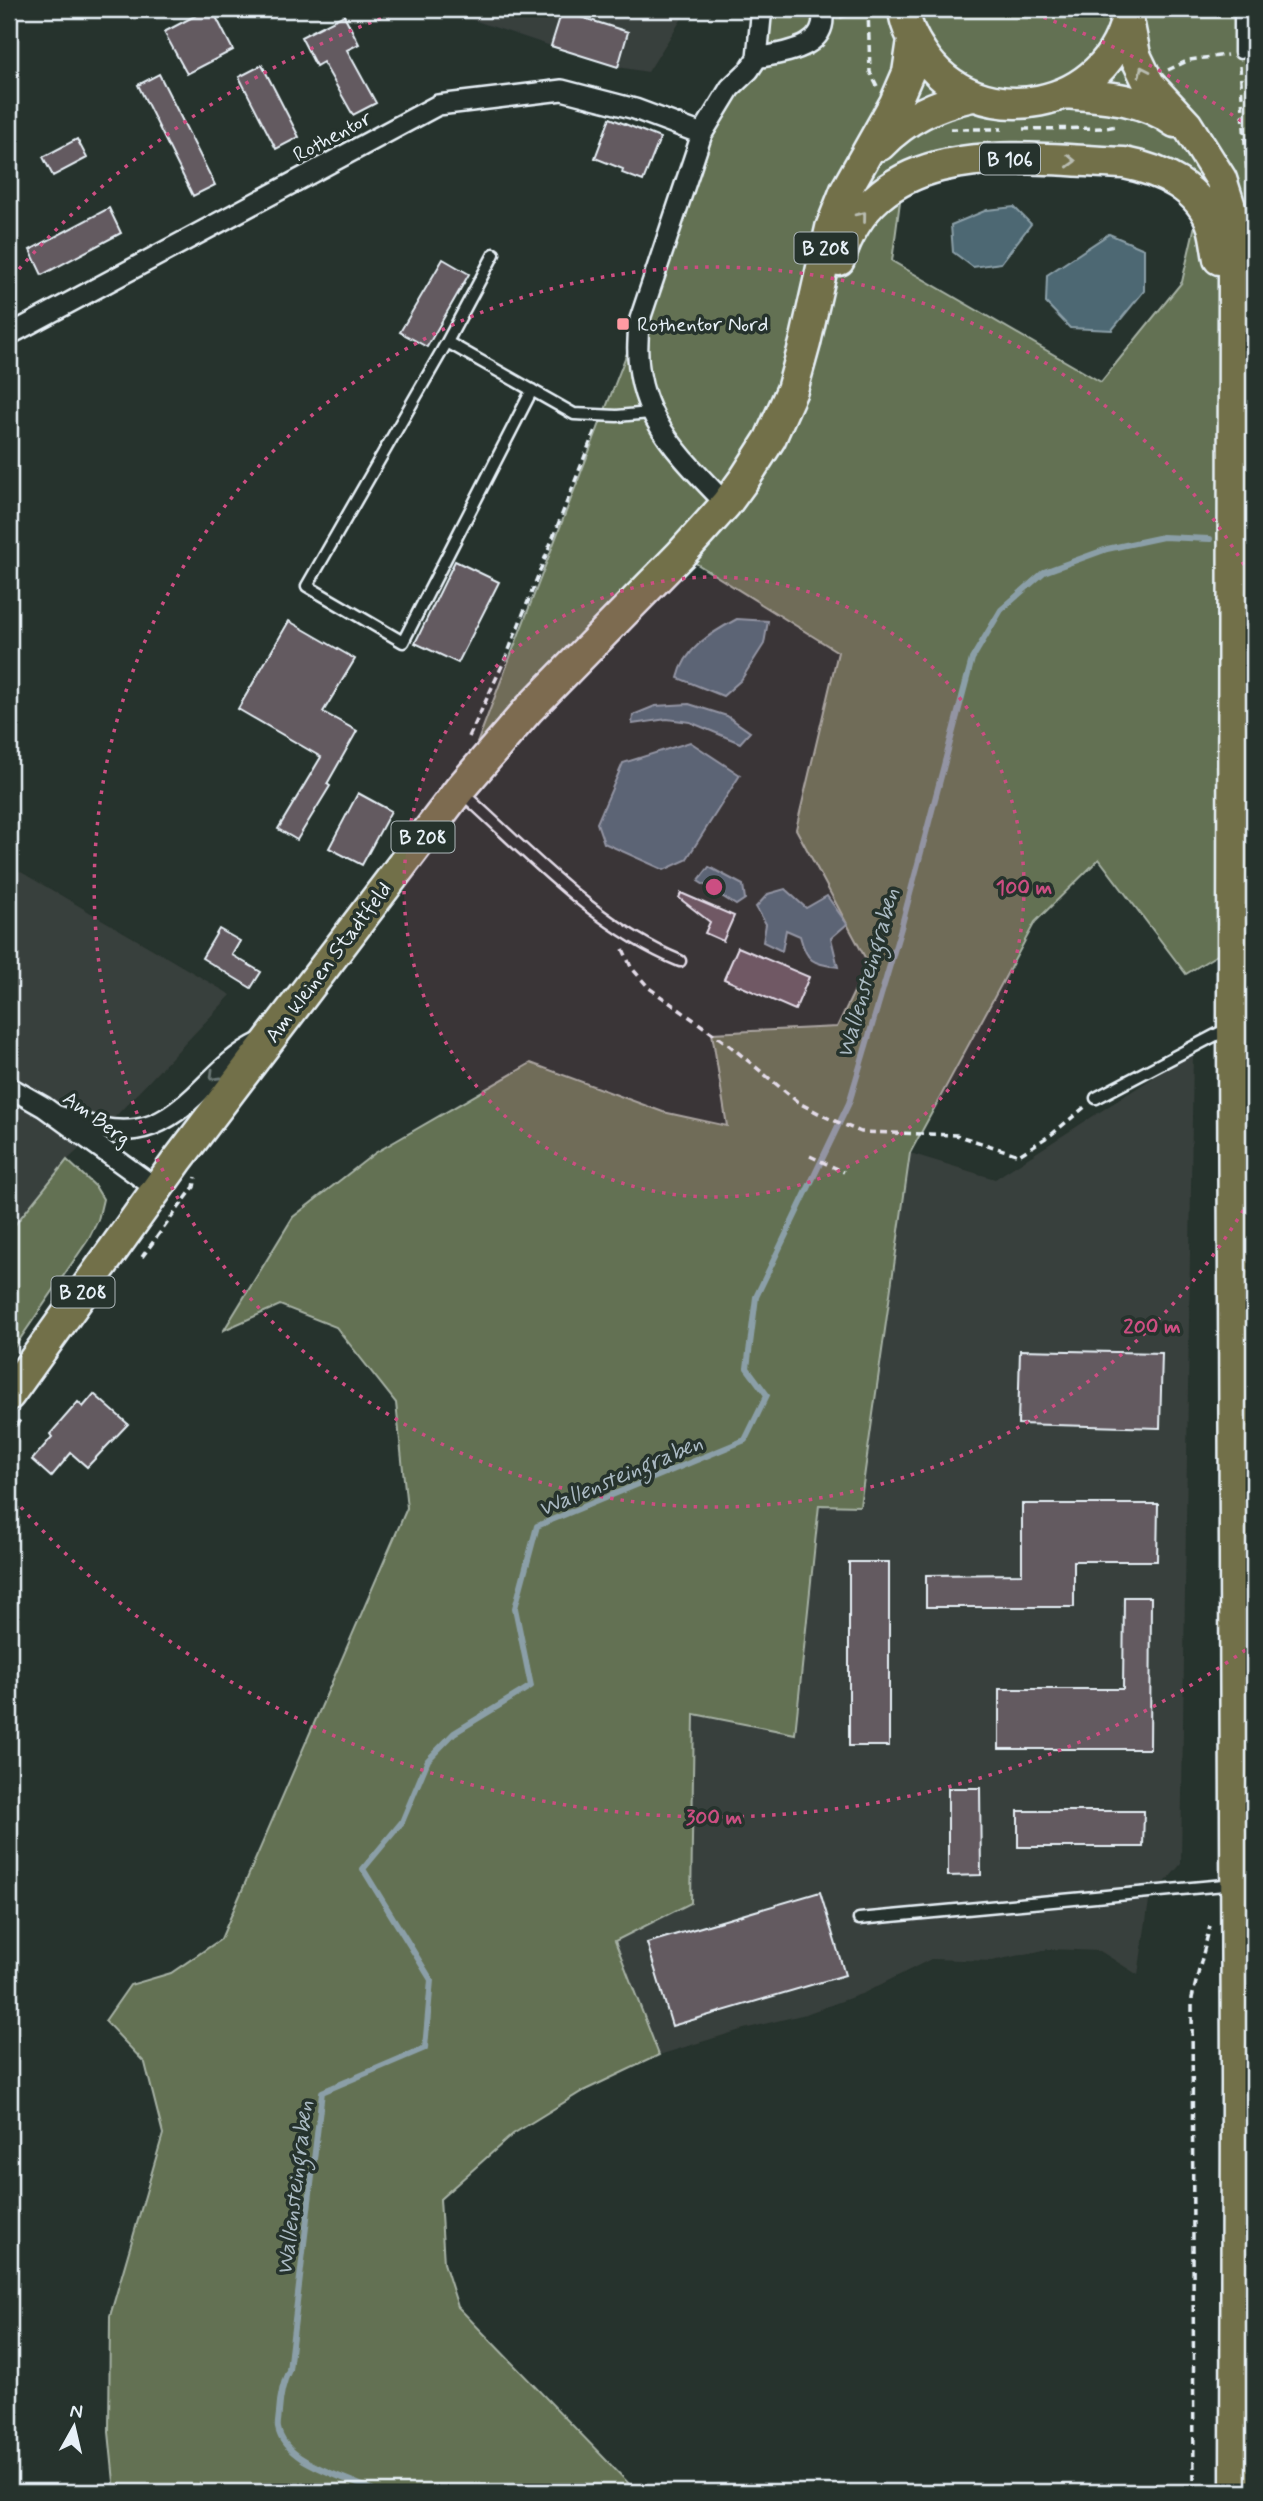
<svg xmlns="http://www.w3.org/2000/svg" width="1263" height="2501" viewBox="0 0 1263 2501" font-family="Mynerve,sans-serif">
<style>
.built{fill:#383f3c}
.green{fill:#637152;stroke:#a6b1a5;stroke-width:2;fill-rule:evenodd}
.water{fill:#4d6873;stroke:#8b9fa8;stroke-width:2}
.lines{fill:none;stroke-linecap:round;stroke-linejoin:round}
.stream{stroke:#8b9fa8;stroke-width:6}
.building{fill:#635a60;stroke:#e8f1f8;stroke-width:2}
.lane-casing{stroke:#e8f1f8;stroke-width:15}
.street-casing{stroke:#e8f1f8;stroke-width:24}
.primary-casing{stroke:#e8f1f8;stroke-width:35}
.path{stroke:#e8f1f8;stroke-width:3.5;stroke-dasharray:7 5;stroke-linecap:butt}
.lane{stroke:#26332d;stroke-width:10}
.street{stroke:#26332d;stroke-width:19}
.primary{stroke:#726f4a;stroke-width:30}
.oneway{stroke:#b9bdb2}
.oneway2{stroke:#6a7674}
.ring{fill:none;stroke:#cc4e82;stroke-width:3.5;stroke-dasharray:3.5 7}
.poi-dot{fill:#ff9aa2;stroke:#26332d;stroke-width:2.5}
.labels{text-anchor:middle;stroke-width:7;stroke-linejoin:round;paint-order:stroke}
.shield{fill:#26332d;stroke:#aeb8bb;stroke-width:2}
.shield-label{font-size:19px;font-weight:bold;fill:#e8f1f8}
.street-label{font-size:21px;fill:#e8f1f8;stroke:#26332d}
.poi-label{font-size:21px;fill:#e8f1f8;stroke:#26332d;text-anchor:start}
.water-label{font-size:23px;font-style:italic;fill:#aabac3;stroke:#26332d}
.centre{fill:#cc4e82;stroke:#26332d;stroke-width:3.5}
.ring-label{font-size:21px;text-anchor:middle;font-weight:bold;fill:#cc4e82;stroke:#26332d;stroke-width:7;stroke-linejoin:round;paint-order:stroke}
</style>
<rect width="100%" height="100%" fill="#26332d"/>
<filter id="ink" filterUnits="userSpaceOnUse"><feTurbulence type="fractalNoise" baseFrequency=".0143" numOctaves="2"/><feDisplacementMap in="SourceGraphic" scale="14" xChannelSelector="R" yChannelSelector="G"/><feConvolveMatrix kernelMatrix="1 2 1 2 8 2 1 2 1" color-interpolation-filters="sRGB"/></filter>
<g filter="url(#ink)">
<path class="built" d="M440 9H688L648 72 618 67 628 32 562 12 551 46Z
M9 865 231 995 114 1118 67 1160 9 1232Z
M1193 1052 1181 1864 1149 1901 1138 1975 1100 1951 1049 1949 992 1961 931 1959 864 1993 806 2014 744 2029 659 2055 615 1941 691 1903 694 1714 795 1734 819 1504 860 1506 910 1153 995 1179Z"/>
<path class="green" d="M772 9H1254V932L1186 974 1099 859 1035 922 910 1153 860 1506 819 1505 795 1734 694 1714 691 1903 615 1941 659 2055 581 2092 513 2134 440 2199 444 2263 458 2307 637 2492H115L109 2432 110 2316 163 2134 145 2063 105 2021 130 1985 171 1973 221 1939 407 1508 396 1403 336 1327 280 1305 224 1330 293 1217 375 1153 531 1063 663 1112 727 1126 712 1033 837 1027 868 963 796 829 838 652 681 554 459 790 640 319 702 134ZM1124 163 1200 203 1182 282 1101 382 892 261 903 179Z
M67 1160 95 1186 103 1199 98 1220 88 1240 9 1355V1232Z"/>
<path class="water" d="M1014 207 1031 224 1001 263 973 267 953 252 951 225 987 210Z
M1109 234 1144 249V291L1112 330 1070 328 1046 303 1047 275Z
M737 619 768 621 764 644 741 680 723 696 678 678C685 648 711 633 737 619Z
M689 704 727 716 750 732 740 743 690 722 667 719 632 724 633 715 655 706Z
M690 742 740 775 686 860 664 870 604 843 597 823 623 763Z
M709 867 743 885 745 899 736 905 698 881Z
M785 889 806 908 827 896 847 924 831 938 838 967C813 963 807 963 800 936L786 930 782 951 763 942 766 924 756 907 768 894Z"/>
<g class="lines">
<path class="stream" d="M375 2492C347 2476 285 2465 278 2428 277 2424 279 2417 279 2412 280 2396 282 2384 289 2370L322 2092 425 2048 431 1980 363 1869 402 1822 428 1760 454 1733 531 1686 515 1608 537 1526 745 1440 767 1395 747 1368 756 1297 849 1103 901 928 972 659 1001 610 1044 572 1107 549 1163 537 1210 539"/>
</g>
<path class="building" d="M208 9H212L233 50 187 74 164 32Z
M562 11 628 32 618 67 551 46Z
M344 15 359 44 347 50 376 103 353 115 323 62 316 66 301 37Z
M262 65 299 137 276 149 239 77Z
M159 74 215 185 193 196 138 85Z
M610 118 660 138 643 181 622 173 623 169 595 158Z
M77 139 87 158 53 176 43 157Z
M109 208 121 233 42 275 30 250Z
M443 259 469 274 427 347 400 332Z
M455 561 499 582 458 663 415 643Z
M289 621 355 659 323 712 357 731 327 784 330 786 297 840 278 829 321 757 238 709Z
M358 793 391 811 362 865 329 848Z
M681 893 734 916 723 941 705 933 710 922 679 898Z
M219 929 240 941 232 955 261 972 251 988 202 958Z
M738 947 809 977 795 1010 724 979Z
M1020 1350 1162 1353 1160 1428 1018 1424Z
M94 1394 128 1424 87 1467 71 1453 51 1477 32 1460 52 1437 50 1434 78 1402 83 1407Z
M1022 1504H1158L1157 1561H1074V1607H926V1575L1022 1574Z
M849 1562H889V1746H849Z
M1124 1597H1151L1150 1749H999V1689H1123Z
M948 1788H980L981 1875 948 1876Z
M1018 1811H1144L1143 1847H1018Z
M820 1892 845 1975 672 2026 647 1943Z"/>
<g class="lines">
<g class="lane-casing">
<path id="lane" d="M1240 53V9
M494 254 447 342 574 414 617 416 650 413
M447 342 307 586 403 642 532 390
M460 791C528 852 595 926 680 961
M1096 1098 1229 1028
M859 1919 1235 1884"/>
</g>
<g class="street-casing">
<path id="street" d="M757 58C786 52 830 48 822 9
M9 335 438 105 562 90 635 109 702 134
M726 504C670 446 627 405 640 319L702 134 730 88 749 70 757 58 761 17 765 9
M1233 1026 1254 1015
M9 1087 44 1107 157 1189
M55 1115C124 1138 152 1140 205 1086 222 1069 238 1053 259 1043"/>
</g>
<g class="primary-casing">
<path id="primary" d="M904 9C905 25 913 40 922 53 976 136 1112 111 1128 11
M1127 15 1135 55 1149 84 1187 125 1221 179 1230 207 1234 251 1233 1026 1237 2082 1236 2492
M1065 93C1103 96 1143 98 1175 122
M880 145C906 118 936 104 972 96
M839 260C878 133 1022 159 1124 163 1161 170 1201 188 1213 227 1216 237 1217 249 1219 259
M9 1395 177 1161 459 790 528 710 681 554 726 504 745 478 770 439 792 390 805 343 831 228 846 190 895 103 908 73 913 40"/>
</g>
<path class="path" d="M868 9 870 72 877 86
M840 17 868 10
M1240 66 1247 174
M1168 70 1189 60 1227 55
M950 129H1002
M1023 129 1106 128 1117 126
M469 737 507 655 595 430
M623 949 631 967 649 988 729 1045 799 1103 828 1118 861 1132 956 1135 1019 1155 1052 1134 1086 1106
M810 1156 844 1172
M142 1257 194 1187 196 1177
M9 1436 22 1417
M1194 2492 1192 1998 1210 1926"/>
<use href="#lane" class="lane"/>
<use href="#street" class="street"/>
<use href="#primary" class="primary"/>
</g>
<defs><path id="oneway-chevron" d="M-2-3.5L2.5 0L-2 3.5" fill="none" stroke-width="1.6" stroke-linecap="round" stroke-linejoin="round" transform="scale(1.75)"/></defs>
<g class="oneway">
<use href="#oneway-chevron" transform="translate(1143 71) rotate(-116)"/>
<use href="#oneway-chevron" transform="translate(1071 161) rotate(2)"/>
<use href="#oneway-chevron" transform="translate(862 216) rotate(-51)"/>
</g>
<use class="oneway2" href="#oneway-chevron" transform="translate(214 1076) rotate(135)"/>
</g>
<circle cx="714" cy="887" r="310" fill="#cc4e82" fill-opacity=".12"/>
<g class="ring">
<circle cx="714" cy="887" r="310"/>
<path d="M1254 1192A620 620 0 1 1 1254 582"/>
<path d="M1254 1644A930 930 0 0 1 12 1497M12 277A930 930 0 0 1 404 10M1024 10A930 930 0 0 1 1254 130"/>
</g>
<rect class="poi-dot" x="616" y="317" width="14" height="14" rx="3.5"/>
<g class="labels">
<g class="shield">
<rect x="980" y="143.5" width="60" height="31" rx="5"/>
<rect x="794.5" y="232.5" width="63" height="31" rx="5"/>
<rect x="391.5" y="821.5" width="63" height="31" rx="5"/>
<rect x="51.5" y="1276.5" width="63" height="31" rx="5"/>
</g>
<g class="shield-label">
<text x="1010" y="166">B 106</text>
<text x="826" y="255">B 208</text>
<text x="423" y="844">B 208</text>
<text x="83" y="1299">B 208</text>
</g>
<g class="street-label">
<text transform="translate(332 136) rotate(-28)" y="7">Rothentor</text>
<text transform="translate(328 962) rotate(-53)" y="7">Am kleinen Stadtfeld</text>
<text transform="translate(97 1118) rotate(36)" y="7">Am Berg</text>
</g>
<g class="poi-label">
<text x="637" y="331">Rothentor Nord</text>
</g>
<g class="water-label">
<text transform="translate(867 973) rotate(-74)" y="8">Wallensteingraben</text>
<text transform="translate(620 1475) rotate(-23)" y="8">Wallensteingraben</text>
<text transform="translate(294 2188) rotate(-83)" y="8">Wallensteingraben</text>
</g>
</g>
<circle cx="714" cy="887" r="10" class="centre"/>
<g class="ring-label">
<text x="1024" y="894">100 m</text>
<text x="1152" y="1333">200 m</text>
<text x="714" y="1824">300 m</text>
</g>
<rect width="1263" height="2501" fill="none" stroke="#26332d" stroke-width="35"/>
<rect x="18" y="18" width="1228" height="2466" fill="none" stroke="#e8f1f8" stroke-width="2.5" filter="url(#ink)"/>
<g transform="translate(74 2427) rotate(8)" stroke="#26332d" stroke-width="5" paint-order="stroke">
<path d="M0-5L12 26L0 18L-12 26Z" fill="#e8f1f8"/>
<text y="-10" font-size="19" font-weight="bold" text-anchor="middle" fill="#e8f1f8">N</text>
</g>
</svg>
